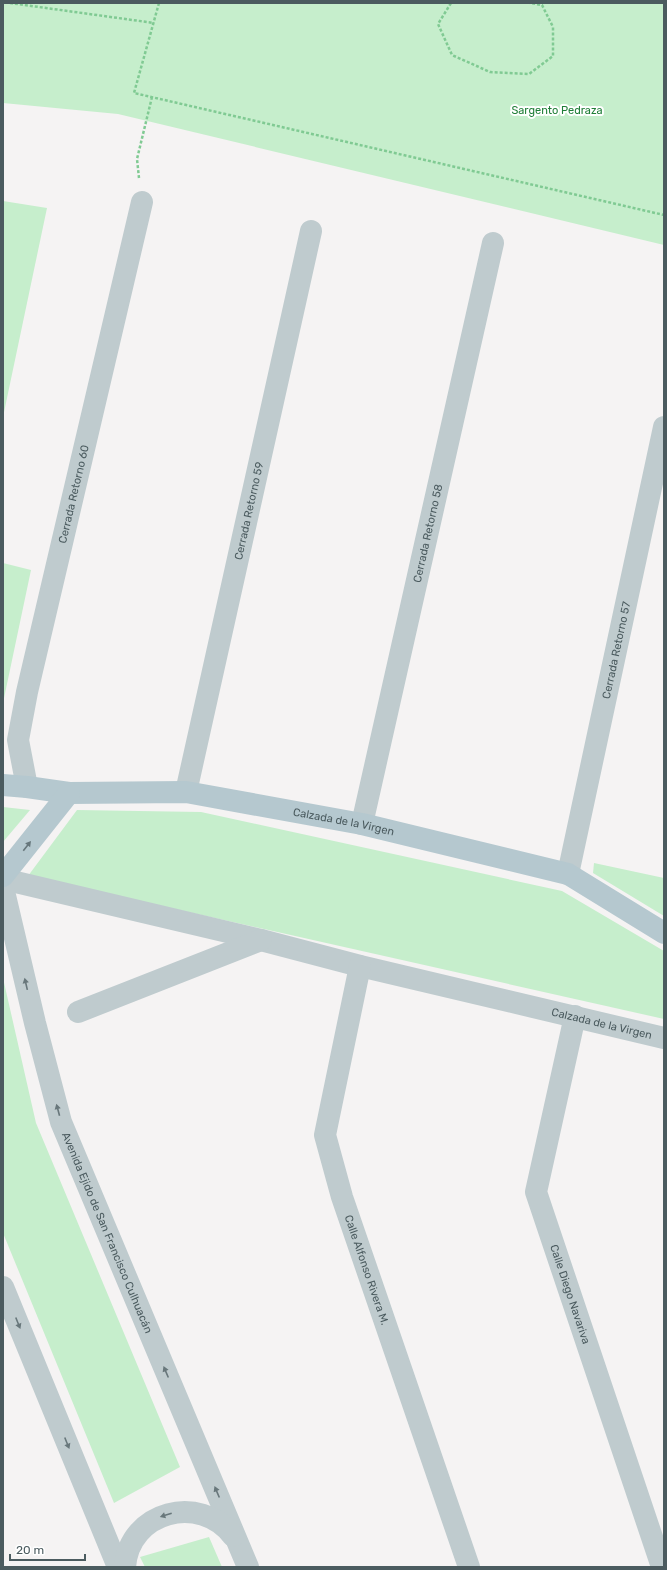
<svg xmlns="http://www.w3.org/2000/svg" width="667" height="1570" viewBox="0 0 667 1570" font-family="Rubik,sans-serif">
<style>
.green{fill:#c6eecc}
.lines{fill:none;stroke-linecap:round;stroke-linejoin:round}
.path{stroke:#80ca93;stroke-width:2.5;stroke-dasharray:3 2;stroke-linecap:butt}
.minor{stroke:#bfcbce;stroke-width:22}
.major{stroke:#b5c8cf;stroke-width:22}
.oneway{fill:#66767b}
.oneway2{fill:#68777b}
.labels{text-anchor:middle;stroke-width:4;stroke-linejoin:round;paint-order:stroke}
.park-label{font-size:11px;fill:#1f7e37;stroke:#fff}
.street-label{font-size:11px;fill:#4b5b5f;stroke:#fff}
</style>
<rect width="100%" height="100%" fill="#f5f3f3"/>
<path class="green" d="M3 3H664V245L118 114 3 103Z
M3 201 47 208 3 417Z
M3 563 31 570 3 703Z
M3 807 30 810 3 842Z
M77 810 201 812 562 891 664 951V1019L28 876Z
M594 863 664 878V916L593 873Z
M3 978 36 1123 180 1467 114 1503 3 1233Z
M209 1537 222 1567H145L140 1557Z"/>
<g class="lines">
<path class="path" d="M10 3 154 23
M159 3 134 93 664 215
M451 3 438 24 452 55 490 72 529 74 553 56V27L542 5 530 3
M139 178 137 159 152 97"/>
<g class="minor">
<path id="s1" d="M27 787 18 740 27 692 142 202"/>
<path id="s2" d="M186 792 311 231"/>
<path id="s3" d="M362 824 493 243"/>
<path id="s4" d="M568 874 664 427"/>
<path id="s5" d="M3 879 261 940 360 966 664 1038"/>
<path id="s6" d="M3 887 35 1023 61 1122 248 1567"/>
<path id="s7" d="M360 966 325 1135 342 1197 469 1567"/>
<path d="M78 1012 261 940"/>
<path id="s8" d="M575 1016 536 1192 662 1567"/>
<path d="M3 1287 118 1567"/>
<path d="M125 1567C129 1511 200 1493 233 1536"/>
</g>
<g class="major">
<path id="s9" d="M3 785 27 787 69 793 186 792 362 824 568 874 664 933"/>
<path d="M3 876 69 793"/>
</g>
</g>
<defs><path id="oneway-solid" d="M-6-.8H1V-3.2L6.5 0L1 3.2V.8H-6Z"/></defs>
<use class="oneway" href="#oneway-solid" transform="translate(27 846) rotate(-52)"/>
<g class="oneway2">
<use href="#oneway-solid" transform="translate(26 984) rotate(-103)"/>
<use href="#oneway-solid" transform="translate(58 1110) rotate(-105)"/>
<use href="#oneway-solid" transform="translate(18 1323) rotate(68)"/>
<use href="#oneway-solid" transform="translate(166 1372) rotate(-113)"/>
<use href="#oneway-solid" transform="translate(67 1443) rotate(68)"/>
<use href="#oneway-solid" transform="translate(217 1492) rotate(-113)"/>
<use href="#oneway-solid" transform="translate(166 1515) rotate(162)"/>
</g>
<g class="labels">
<g class="park-label">
<text x="557" y="114">Sargento Pedraza</text>
</g>
<g class="street-label">
<text dy="4" stroke="none"><textPath href="#s1" startOffset="300">Cerrada Retorno 60</textPath></text>
<text dy="4" stroke="none"><textPath href="#s2" startOffset="288">Cerrada Retorno 59</textPath></text>
<text dy="4" stroke="none"><textPath href="#s3" startOffset="298">Cerrada Retorno 58</textPath></text>
<text dy="4" stroke="none"><textPath href="#s4" startOffset="229">Cerrada Retorno 57</textPath></text>
<text dy="4" stroke="none"><textPath href="#s9" startOffset="344">Calzada de la Virgen</textPath></text>
<text dy="4" stroke="none"><textPath href="#s5" startOffset="616">Calzada de la Virgen</textPath></text>
<text dy="4" stroke="none"><textPath href="#s6" startOffset="362">Avenida Ejido de San Francisco Culhuacán</textPath></text>
<text dy="4" stroke="none"><textPath href="#s7" startOffset="314">Calle Alfonso Rivera M.</textPath></text>
<text dy="4" stroke="none"><textPath href="#s8" startOffset="288">Calle Diego Navariva</textPath></text>
</g>
</g>
<rect width="667" height="1570" fill="none" stroke="#4b5b5f" stroke-width="8"/>
<path d="M10 1554v6h75v-6" fill="none" stroke="#4b5b5f" stroke-width="2"/>
<text x="16" y="1554" font-size="12" fill="#4b5b5f" stroke="#ffffff" stroke-width="3" paint-order="stroke">20 m</text>
</svg>
